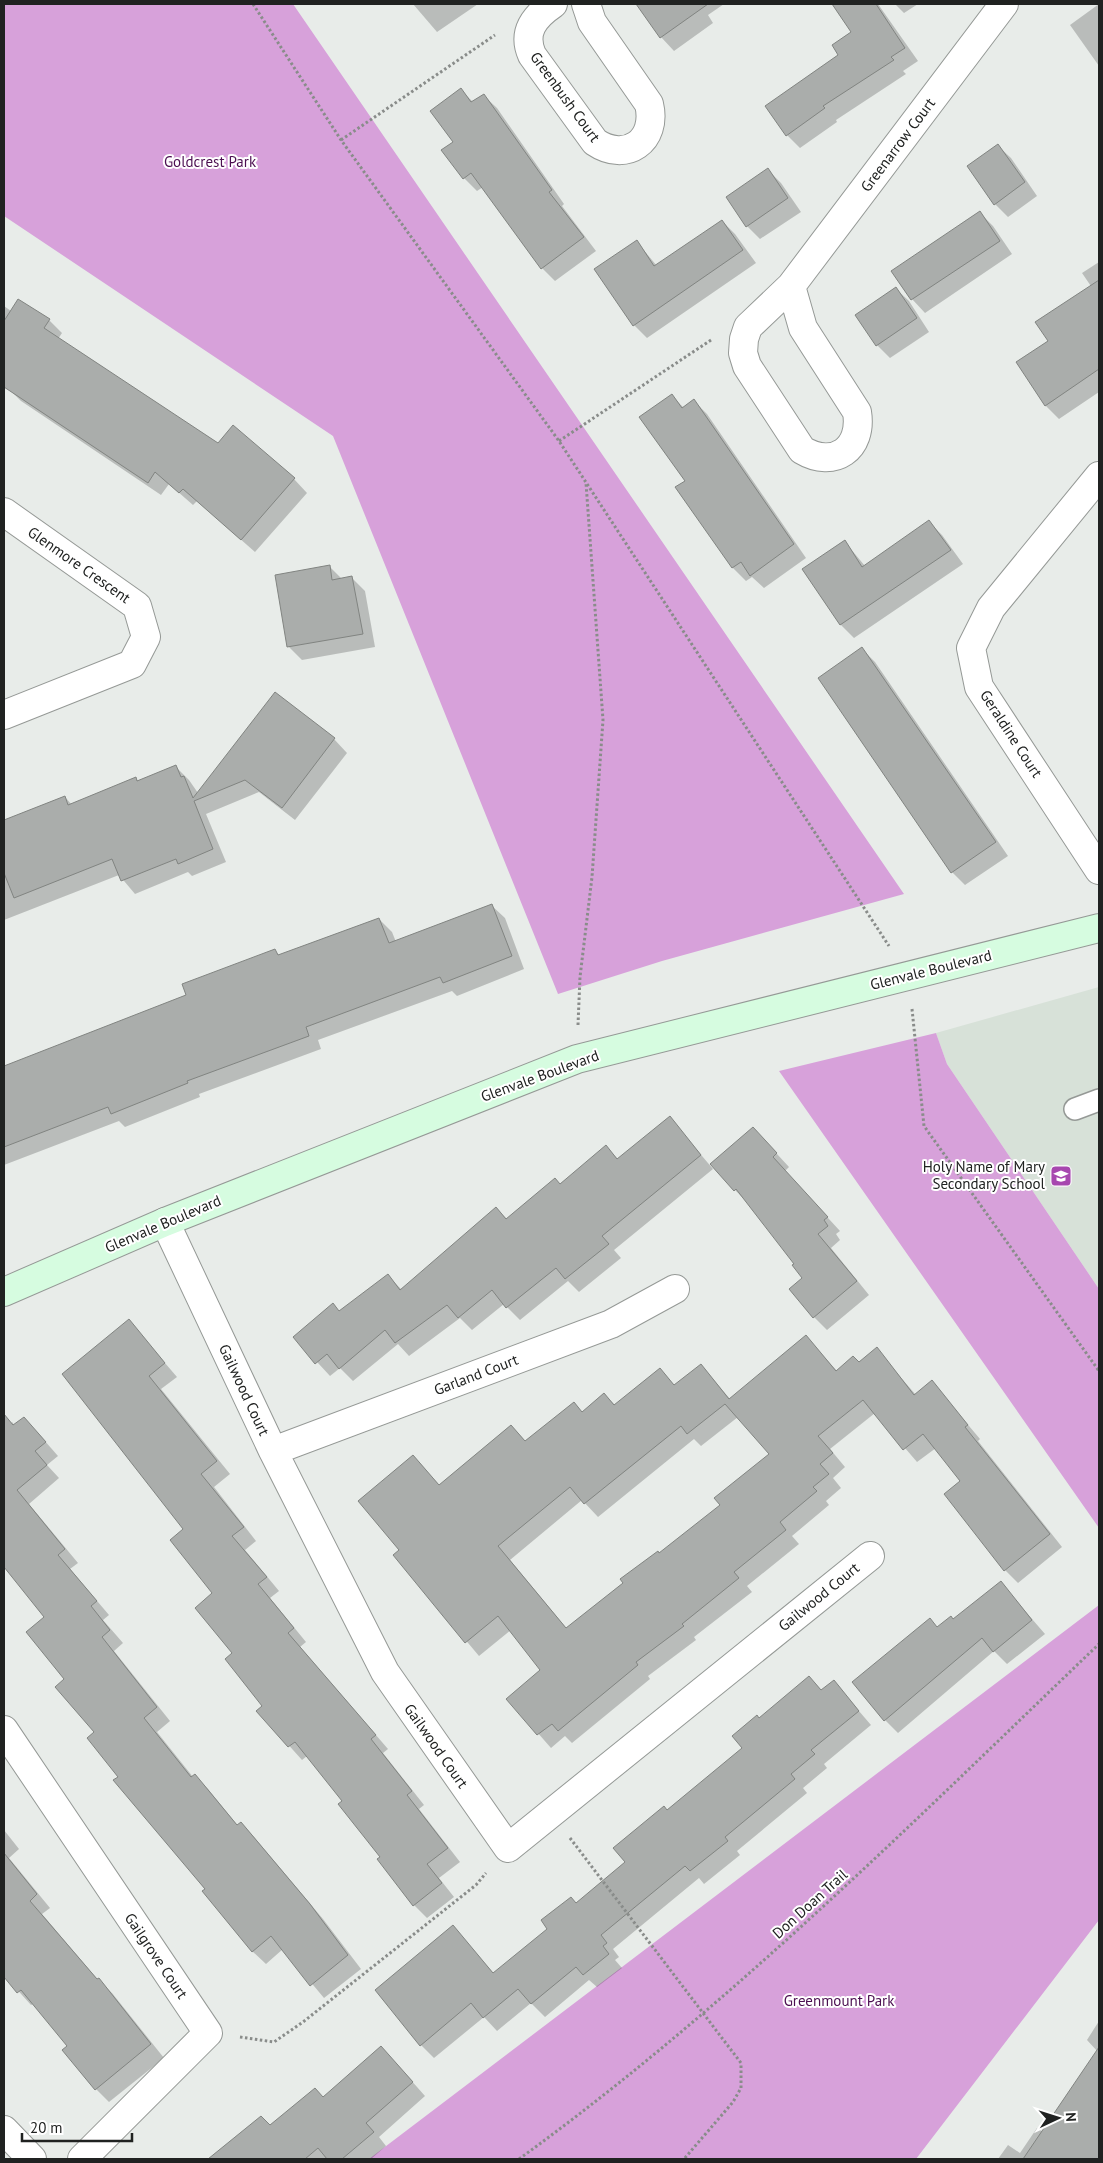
<svg xmlns="http://www.w3.org/2000/svg" width="1103" height="2163" viewBox="0 0 1103 2163" font-family="'PT Sans',sans-serif">
<style>
.built{fill:#d7e1d8}
.green{fill:#d7a1da}
.shadow{fill:#0003;fill-rule:evenodd}
.building{fill:#aaadab;stroke:#818481;fill-rule:evenodd}
.lines{fill:none;stroke-linecap:round;stroke-linejoin:round}
.lane-casing{stroke:#959996;stroke-width:24}
.street-casing{stroke:#959996;stroke-width:30}
.secondary-casing{stroke:#959996;stroke-width:30}
.path{stroke:#898c8a;stroke-width:3;stroke-dasharray:2.5 2.5;stroke-linecap:butt}
.lane{stroke:#fff;stroke-width:21}
.street{stroke:#fff;stroke-width:28}
.secondary{stroke:#d6fce0;stroke-width:28}
.labels{text-anchor:middle;stroke-width:4;stroke-linejoin:round;paint-order:stroke}
.street-label{font-size:15px;fill:#202221;stroke:#fff}
.park-label{font-size:15px;fill:#4c0f51;stroke:#fff}
.poi-label{font-size:15px;fill:#202221;stroke:#fff;text-anchor:end}
</style>
<rect width="100%" height="100%" fill="#e8ece9"/>
<path class="built" d="M1099 987V1289L947 1064 936 1033Z"/>
<path class="green" d="M4 4H293L904 894 662 961 558 994 333 436 4 216Z
M936 1033 947 1064 1099 1289V1528L779 1071Z
M1099 1605V1920L916 2159H369Z"/>
<path class="shadow" d="M413 4H478L437 32Z
M644 4H724L708 15 713 23 674 51 661 37 640 7Z
M853 4H878L918 61 903 71 906 74 836 120 837 122 800 148 787 135 853 32 840 13Z
M895 4H918L904 13Z
M1099 4V66L1070 25Z
M461 90 473 102 483 95 497 108 564 204 562 206 596 251 555 281 542 268 483 187 477 191 464 178 454 142Z
M997 145 1011 158 1037 196 1008 217 995 204Z
M768 170 781 183 801 212 760 239 747 226Z
M980 213 993 226 1012 254 925 313 912 299 893 271Z
M722 221 735 234 756 263 647 338 634 325 637 242 657 266Z
M1099 262V298L1082 273Z
M895 288 909 301 929 332 890 358 877 345 856 315Z
M4 306 11 311 49 320 62 333 58 339 218 444 294 479 307 493 255 552 197 501 193 505 169 484 161 495 21 401 8 388 9 386 4 382Z
M1091 309 1099 321V392L1059 419 1046 406 1018 363Z
M672 396 684 408 694 401 707 414 806 558 764 588 752 577 746 581 733 568 677 487 687 481Z
M929 522 942 535 963 564 854 638 841 625 845 542 865 566Z
M330 567 342 579 352 578 365 591 375 647 302 660 289 647 276 576Z
M862 649 875 662 1008 856 965 885 952 872Z
M275 694 334 739 347 753 295 820 259 792 206 814 226 862 192 876 188 872 135 894 119 875 4 920V822L65 797 72 805 136 779 139 781 176 767 189 780 198 793Z
M491 905 505 918 524 969 457 996 452 991 318 1040 321 1049 199 1094 200 1097 125 1127 119 1121 4 1165V1067L187 996 275 951 280 956 379 919 392 932 396 942Z
M670 1118 713 1169 614 1250 621 1258 579 1292 568 1281 520 1320 504 1304 472 1330 460 1318 409 1356 398 1344 353 1381 340 1368 330 1376 294 1337 340 1312 388 1276 402 1290 496 1209 507 1219 560 1185 606 1147 619 1160Z
M766 1142 789 1167 785 1171 840 1231 836 1234 840 1240 831 1248 869 1295 827 1330 814 1317 804 1279 796 1264 748 1203 735 1190Z
M129 1321 177 1377 161 1389 230 1474 214 1487 256 1541 245 1550 279 1591 270 1598 306 1642 300 1647 388 1749 383 1753 424 1805 419 1809 460 1862 439 1878 454 1897 427 1918 414 1905 344 1801 307 1756 302 1760 258 1711 264 1707 234 1654 214 1593 185 1529Z
M806 1337 837 1371 859 1364 876 1349 916 1395 932 1382 980 1439 978 1441 1062 1547 1018 1583 1005 1570 962 1481 936 1448 917 1462 875 1413 830 1449 845 1467 833 1478 841 1488 826 1501 829 1505 792 1536 799 1544 747 1586 752 1592 694 1637 696 1640 648 1676 650 1679 572 1743 565 1736 551 1748 508 1699 542 1670 511 1630 479 1656 395 1556 401 1551 413 1456 440 1486 511 1426 526 1442 574 1404 583 1413 604 1394 615 1405 660 1370 675 1386 701 1365 730 1399ZM738 1417 771 1454 722 1506 567 1629 510 1560 582 1500 598 1517 694 1439 701 1446Z
M12 1422 15 1426 37 1432 58 1456 47 1465 59 1478 29 1504 78 1563 70 1569 109 1615 103 1620 123 1643 114 1651 170 1721 157 1732 193 1777 194 1776 208 1789 238 1826 241 1824 254 1837 323 1919 361 1969 324 1998 283 1949 266 1964 252 1951 120 1777 66 1679 46 1617 4 1551 8 1548 4 1543V1430Z
M1001 1583 1045 1634 1007 1664 994 1651 898 1733 885 1720 938 1628 953 1621Z
M809 1678 822 1691 834 1682 871 1725 824 1764 827 1768 803 1788 807 1793 737 1851 740 1855 704 1884 699 1878 613 1949 619 1957 615 1960 622 1968 597 1987 589 1980 545 2017 531 2003 497 2031 484 2017 434 2058 421 2045 453 1927 494 1974 627 1862 668 1811 744 1748 759 1719Z
M4 1830 19 1849 9 1858 50 1908 42 1914 98 1980 112 1993 164 2058 109 2102 96 2089 69 2046 33 2004 31 2005 4 1975V1961L7 1958 4 1954Z
M1099 2021V2159H998L1008 2145 1020 2153 1037 2128 1043 2132 1098 2052 1087 2040Z
M394 2061 425 2096 379 2137 386 2146 371 2159H210L261 2117 270 2126Z"/>
<path class="building" d="M636 4H708L660 38Z
M832 4H876L905 48 891 57 894 60 823 106 825 108 786 136 765 106 838 55 832 45 851 32Z
M461 88 471 102 484 94 552 190 549 192 584 237 541 269 471 173 463 179 441 150 453 142 430 111Z
M998 144 1025 182 994 205 967 166Z
M768 168 788 198 746 227 726 197Z
M980 211 1000 241 911 300 891 271Z
M722 220 743 250 633 326 594 269 637 240 654 266Z
M1099 280V369L1045 406 1016 362 1048 341 1035 322Z
M896 287 917 318 876 346 855 315Z
M18 299 50 319 44 328 218 443 233 425 295 478 241 540 183 489 179 493 155 472 148 483 4 387V321Z
M672 394 682 408 694 399 794 544 750 576 741 562 732 568 675 487 685 481 639 417Z
M929 520 951 550 840 625 802 569 845 540 862 567Z
M330 565 332 580 352 576 363 634 287 647 275 575Z
M862 647 996 842 951 873 818 678Z
M275 692 335 738 282 808 245 780 194 801 213 849 178 864 176 859 121 881 112 859 14 898 4 873V820L65 796 68 805 136 777 137 781 176 765 181 777 184 776 193 798Z
M492 904 512 956 443 983 440 977 306 1027 309 1036 187 1081 188 1083 111 1114 108 1107 4 1147V1066L186 995 182 984 275 949 278 955 379 918 389 943Z
M670 1116 701 1155 602 1236 609 1244 565 1279 556 1268 506 1308 492 1290 458 1318 447 1305 395 1343 385 1330 339 1369 327 1354 315 1364 293 1337 333 1303 339 1311 388 1274 400 1290 496 1207 506 1219 555 1178 560 1184 606 1145 617 1159Z
M753 1127 777 1153 773 1157 828 1217 824 1220 828 1226 818 1234 857 1281 813 1318 789 1289 802 1278 792 1265 794 1264 736 1189 734 1191 710 1164Z
M129 1319 165 1363 149 1376 217 1461 201 1474 244 1527 232 1536 267 1577 258 1584 294 1628 288 1633 376 1735 371 1739 412 1791 407 1795 448 1848 427 1864 442 1883 413 1906 377 1859 380 1857 338 1804 342 1801 295 1742 288 1747 256 1711 262 1706 225 1659 232 1653 195 1608 212 1593 170 1540 183 1529 62 1374Z
M806 1335 836 1371 853 1356 859 1362 877 1347 914 1395 932 1380 968 1425 965 1427 1050 1534 1004 1571 944 1494 960 1481 923 1434 903 1450 863 1400 818 1436 833 1453 820 1464 829 1474 813 1487 817 1491 780 1522 786 1530 734 1572 739 1578 682 1624 684 1626 636 1662 638 1665 558 1731 552 1724 537 1735 506 1699 540 1670 498 1616 465 1643 393 1555 399 1550 358 1501 413 1455 439 1485 511 1425 525 1441 574 1402 582 1412 604 1393 614 1405 660 1368 674 1385 701 1364 729 1399ZM725 1404 769 1454 714 1498 720 1505 659 1553 658 1551 620 1579 623 1583 566 1628 498 1546 570 1487 584 1504 681 1426 687 1434Z
M4 1414 13 1425 24 1417 46 1442 35 1451 47 1465 17 1490 65 1549 58 1555 97 1601 91 1606 110 1630 102 1637 157 1707 144 1718 191 1777 195 1774 237 1825 241 1822 310 1904 348 1955 310 1986 271 1936 252 1952 202 1891 205 1889 113 1780 118 1777 87 1738 94 1732 55 1687 64 1679 26 1632 44 1617 4 1567Z
M1001 1581 1032 1620 993 1652 982 1638 884 1721 852 1682 930 1618 937 1627 951 1616 953 1619Z
M809 1676 821 1690 834 1680 859 1711 811 1750 815 1754 791 1774 795 1779 725 1837 728 1841 690 1871 685 1866 601 1935 607 1943 603 1946 609 1954 583 1975 576 1967 531 2004 518 1989 483 2018 471 2003 420 2046 375 1990 453 1925 493 1973 547 1929 541 1920 571 1897 576 1903 625 1862 613 1848 664 1806 667 1810 742 1748 732 1736 757 1715 759 1718Z
M4 1853 37 1894 30 1901 97 1979 99 1978 151 2044 95 2090 62 2050 67 2046 21 1990 17 1993 4 1977Z
M381 2046 413 2082 366 2123 374 2132 342 2159H327L318 2148 305 2159H208L261 2116 270 2125 315 2088 323 2097Z
M1099 2047V2159H1023Z"/>
<g class="lines">
<g class="lane-casing">
<path id="lane" d="M1075 1109 1099 1100"/>
</g>
<g class="street-casing">
<path id="street" d="M553 4C534 17 522 32 532 55L595 142C626 163 658 141 649 104L592 22 586 4
M791 286 803 328 857 412C863 449 834 469 802 450L747 366 743 353 744 339 748 327 791 286 1004 4
M1099 476 991 608 971 648 979 687 1099 870
M4 512 137 606 146 637 132 664 4 715
M165 1222 273 1451 385 1672 508 1848 870 1556
M273 1451 611 1324 675 1289
M4 1730 208 2033 82 2159
M4 2130 32 2159"/>
</g>
<g class="secondary-casing">
<path id="secondary" d="M4 1292 165 1222 577 1059 1099 928"/>
</g>
<path class="path" d="M253 4 341 140 559 441 889 946
M341 140 495 35
M559 441 711 340
M912 1009 924 1126 1099 1371
M578 1025 580 977 592 877 603 720 586 483
M570 1838 741 2063V2088L733 2102 684 2159
M240 2037 274 2042 303 2022 476 1885 486 1873
M519 2159C729 2007 912 1823 1099 1644"/>
<use href="#lane" class="lane"/>
<use href="#street" class="street"/>
<use href="#secondary" class="secondary"/>
</g>
<defs>
<g id="school-square" transform="scale(1.125)"><rect x="-9" y="-9" width="18" height="18" rx="4" fill="#a747af" stroke="#fff"/><path d="M0-5L7-2L0 1L-7-2ZM-4 1L0 2.5L4 1V4Q0 6-4 4Z" fill="#fff"/></g>
</defs>
<g fill-rule="evenodd">
<use href="#school-square" x="1061" y="1176"/>
</g>
<g class="labels">
<g class="street-label">
<text transform="translate(565 97) rotate(54)" y="5">Greenbush Court</text>
<text transform="translate(898 145) rotate(-53)" y="5">Greenarrow Court</text>
<text transform="translate(79 565) rotate(35)" y="5">Glenmore Crescent</text>
<text transform="translate(1011 734) rotate(57)" y="5">Geraldine Court</text>
<text transform="translate(931 970) rotate(-14)" y="5">Glenvale Boulevard</text>
<text transform="translate(540 1076) rotate(-20)" y="5">Glenvale Boulevard</text>
<text transform="translate(163 1224) rotate(-23)" y="5">Glenvale Boulevard</text>
<text transform="translate(476 1375) rotate(-21)" y="5">Garland Court</text>
<text transform="translate(244 1390) rotate(65)" y="5">Gailwood Court</text>
<text transform="translate(819 1597) rotate(-39)" y="5">Gailwood Court</text>
<text transform="translate(436 1746) rotate(55)" y="5">Gailwood Court</text>
<text transform="translate(810 1904) rotate(-42)" y="5">Don Doan Trail</text>
<text transform="translate(156 1956) rotate(56)" y="5">Gailgrove Court</text>
</g>
<g class="park-label">
<text x="210" y="167">Goldcrest Park</text>
<text x="839" y="2006">Greenmount Park</text>
</g>
<g class="poi-label">
<text x="1045" y="1172">Holy Name of Mary<tspan x="1045" dy="17">Secondary School</tspan></text>
</g>
</g>
<rect width="1103" height="2163" fill="none" stroke="#202221" stroke-width="10"/>
<g transform="translate(1058 2118) rotate(86)" stroke="#ffffff" stroke-width="4" paint-order="stroke">
<path d="M0-4L9 19L0 12L-9 19Z" fill="#202221"/>
<text y="-8" font-size="14" font-weight="bold" text-anchor="middle" fill="#202221">N</text>
</g>
<path d="M22 2133v8h110v-8" fill="none" stroke="#202221" stroke-width="2.5"/>
<text x="30" y="2133" font-size="15" fill="#202221" stroke="#ffffff" stroke-width="4" paint-order="stroke">20 m</text>
</svg>
